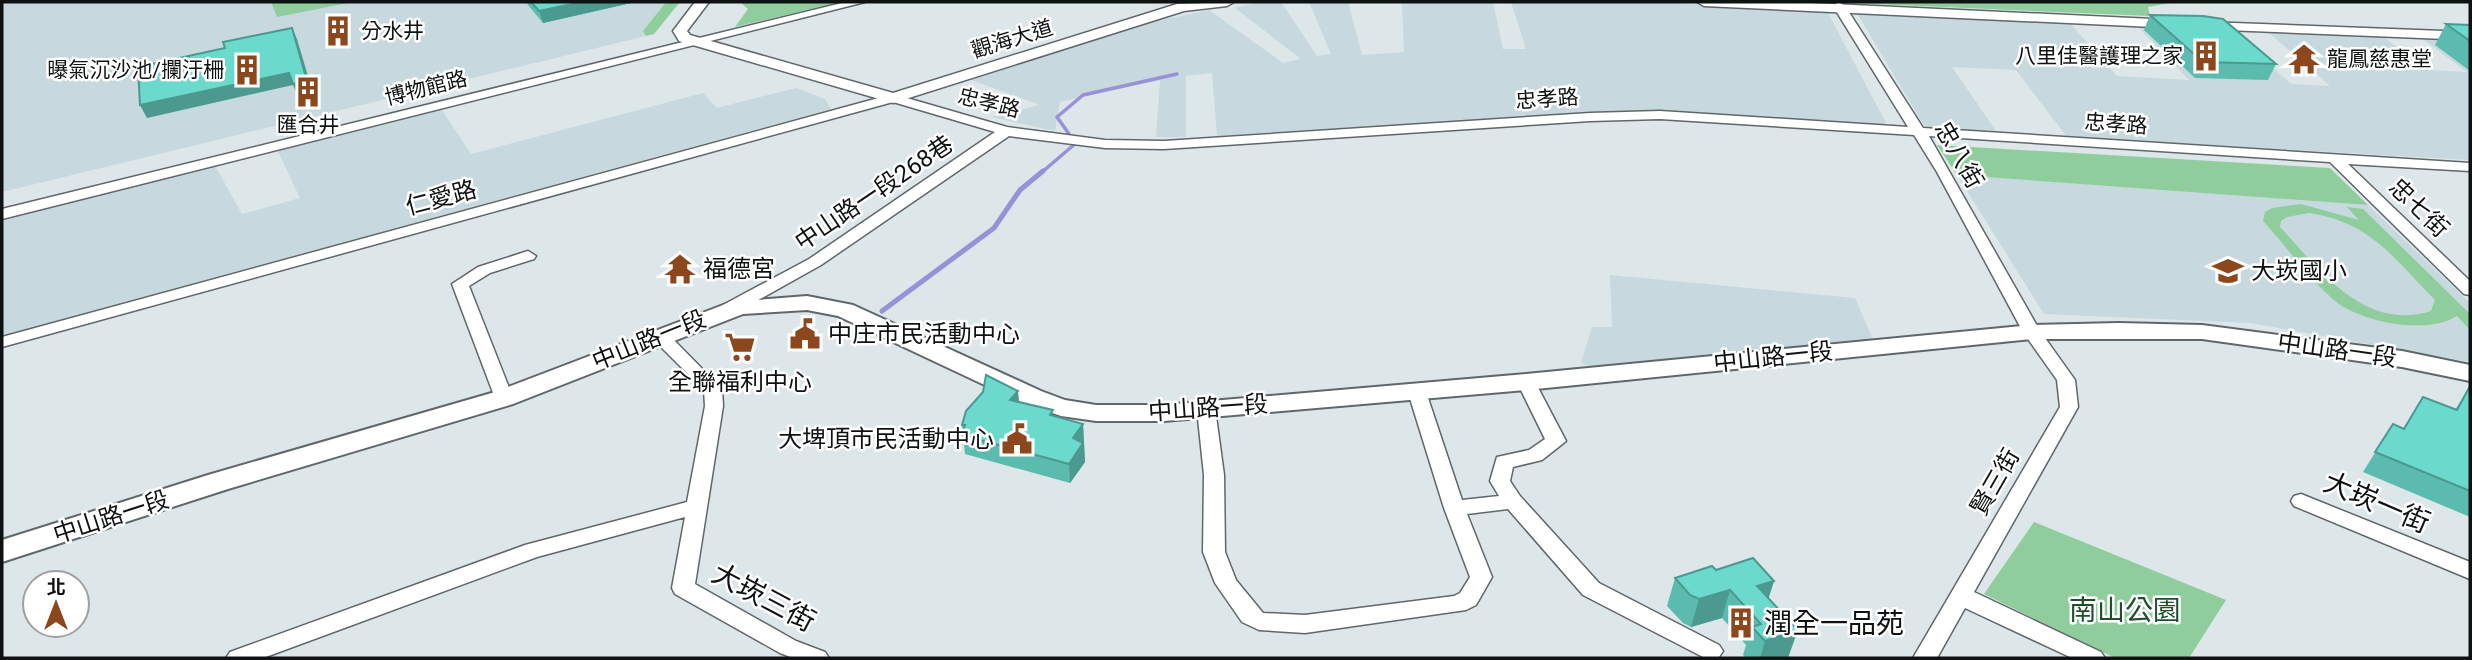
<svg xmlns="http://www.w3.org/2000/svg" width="2472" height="660" viewBox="0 0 2472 660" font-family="Roboto,'Noto Sans TC',sans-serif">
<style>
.built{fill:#c7d9de}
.green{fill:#8fcd9d;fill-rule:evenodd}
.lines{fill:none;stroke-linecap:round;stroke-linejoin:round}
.stream-far1{stroke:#9791d8;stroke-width:3.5}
.stream{stroke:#9791d8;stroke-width:5}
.minor-casing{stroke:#60676a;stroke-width:3}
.tertiary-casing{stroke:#60676a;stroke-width:3}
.secondary-casing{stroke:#60676a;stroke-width:4}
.minor{fill:#fff;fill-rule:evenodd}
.tertiary{fill:#fff;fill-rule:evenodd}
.secondary{fill:#fff;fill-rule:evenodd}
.wall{fill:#5cbbaf}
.shaded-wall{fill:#4b998f}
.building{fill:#6bdacc;stroke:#4b998f;stroke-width:2}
.labels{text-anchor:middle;stroke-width:5;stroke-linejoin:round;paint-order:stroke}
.far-poi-label{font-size:21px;fill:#0f1213;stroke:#fff;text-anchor:start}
.far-street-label{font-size:21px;fill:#0f1213;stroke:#fff}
.street-label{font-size:24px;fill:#0f1213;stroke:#fff}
.poi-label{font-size:24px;fill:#0f1213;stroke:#fff;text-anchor:start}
.near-street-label{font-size:28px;fill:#0f1213;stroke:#fff}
.near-park-label{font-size:28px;fill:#1e502d;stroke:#fff}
.near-poi-label{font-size:28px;fill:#0f1213;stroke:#fff;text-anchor:start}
</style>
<rect width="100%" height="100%" fill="#dde6e9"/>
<path class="built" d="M2 2H666L643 31 646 36 2 192Z
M1266 2H1281L1317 56 1331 54 1309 2H1348L1362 55 1404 52 1402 2H1493L1503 49H1526L1511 2H1648L1820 10 1828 13 1886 123 1882 126 1683 113 1593 112 1217 136 1212 73 1186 76V137H1156L1160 80 1060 102 1055 131 991 117 1040 105 971 80 1157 21 1209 10 1283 63 1301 59 1234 7Z
M1855 10 2068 21 2117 76 2189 80 2136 25 2230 29 2291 84 2330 86 2266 30 2382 36 2428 70 2467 72 2420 37 2470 40V160L2067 137 2016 70 1952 67 1996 131 1925 127Z
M796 88 825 99 831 109 2 336V221L214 164 242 214 300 198 276 147 440 107 471 154 703 93 717 108Z
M1957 175 2368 205 2470 303V362L2250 323 2044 314Z
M1610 275 1855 298 1874 342 1590 366 1581 363 1592 327H1612Z"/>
<path class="green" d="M271 2H347L348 3 277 17Z
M666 2H680L654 34 646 36 643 31Z
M740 2H840L735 27 748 9Z
M1827 2H2175L2148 7 2150 16Z
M1937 145 2330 168 2368 205 1957 175Z
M2301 204 2359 220 2347 207 2363 209 2470 314V330L2457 316C2427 335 2363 323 2335 301 2310 280 2286 246 2263 221L2265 212 2272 208ZM2309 213C2371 222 2394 259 2435 300L2431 311C2364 332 2320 270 2280 227L2281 221 2287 217Z
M2034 522 2226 600 2189 658H2115L1984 594Z"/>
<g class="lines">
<path class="stream-far1" d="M1069 134 1057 117 1083 95 1177 74
M1041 173 1076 143"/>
<path class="stream" d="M882 311 994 228 1020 190 1043 171"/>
<g class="minor-casing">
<path id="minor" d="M846 2H865L2 219V209Z
M1839 2 1845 6 1923 128 2470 163V171L2348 164 2470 281V295L2464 294 2330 162 1929 136 2040 331 2075 380 2078 407 1974 592 2101 652 2105 658H2072L1965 608 1937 658H1913L2060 407 2057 380 2023 332 1937 172 1914 135 1660 119 1590 121 1164 149 1105 148 1009 136 821 265 735 313H723L720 309 723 305 809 259 995 132 893 102 2 347V337L893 94 1007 127 1105 140 1164 141 1590 113 1660 111 1908 127 1833 6Z
M528 251 536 256 534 259 490 273 469 286 513 398 504 404 495 398 452 284 478 267Z
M660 331 666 332 722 389 723 406 695 584 796 641 825 652 829 658H793L780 653 675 594 672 588 685 517 537 557 263 658H226L230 652 525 545 687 502 705 406 704 390 654 340 651 336Z
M1526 376 1535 382 1566 441 1542 460 1513 467 1510 481 1520 496 1599 583 1719 645 1723 651 1719 657H1703L1583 595 1508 509 1467 514 1492 577 1476 605 1466 610 1305 633 1259 630 1242 622 1215 583 1203 552 1204 475 1197 409 1199 405H1213L1215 409 1224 475 1225 552 1236 580 1263 613 1305 615 1454 596 1460 593 1470 577 1444 508 1408 392 1417 386 1426 392 1462 500 1499 496 1490 481 1497 457 1529 450 1545 439 1517 382Z
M2301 494 2470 562V579L2294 506 2291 501 2294 496Z"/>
</g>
<g class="tertiary-casing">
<path id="tertiary" d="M695 2H709L687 31 690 35 893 93 1177 4 1234 2 1227 6 1184 11 893 103 679 41 673 31Z
M1697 2H1789L2174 20 2181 24 2174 28 1704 6Z
M2206 22 2470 32V40L2201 29 2199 26 2201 23Z"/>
</g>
<g class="secondary-casing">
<path id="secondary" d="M807 296 853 305 1041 391 1065 400 1096 405H1164L1526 374 2032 325 2119 323 2202 325 2402 351 2470 365V381L2402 367 2202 339H2032L1526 390 1164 421H1096L1061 416 1023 403 838 316 807 310 743 314 513 404 228 489 2 562V540L208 475 495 392 731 302Z"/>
</g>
<use href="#minor" class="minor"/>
<use href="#tertiary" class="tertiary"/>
<use href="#secondary" class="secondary"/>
</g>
<path class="wall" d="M527 2H630L631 3 543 23 528 5Z
M2150 15 2276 64 2268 80 2195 78 2144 30Z
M2446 24 2470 25V71L2435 45Z
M2470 386V517L2363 472 2393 424 2403 429 2423 397 2455 410Z
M1019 402 1054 416 1083 424 1085 462 1070 483 965 454 962 425Z
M1716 570 1774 581 1768 599 1788 658H1746L1743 655 1746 645 1722 618 1691 627 1683 623 1667 606 1675 578Z"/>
<path class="shaded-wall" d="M582 2H630L631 3 543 23 539 11Z
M292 28 297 39 313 93 298 97 293 85 147 118 140 105Z
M1018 391 1020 410 1010 400Z
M1083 424 1085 462 1070 483 1069 464 1073 438Z
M1774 581 1765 609 1757 586Z
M1730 590 1722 618 1691 627 1699 599Z
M1798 630 1788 658H1760L1765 641Z"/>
<path class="building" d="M531 2H582L539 11Z
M2150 15 2203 16 2223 19 2276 64 2203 62Z
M2446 24 2470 25V41Z
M292 28 307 81 293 84 289 73 140 105 138 67 225 48 223 42Z
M986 375 1018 391 1010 400 1053 410 1050 415 1083 424 1073 438 1083 443 1069 464 962 435 965 425H962L966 411 983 392Z
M2470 386V491L2375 452 2393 424 2404 429 2423 397 2457 410Z
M1753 558 1774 581 1757 586 1798 630 1765 641 1752 627 1761 624 1730 590 1699 599 1690 595 1675 578 1712 566 1716 570Z"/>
<defs>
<g id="building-bare" transform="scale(2.415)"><path d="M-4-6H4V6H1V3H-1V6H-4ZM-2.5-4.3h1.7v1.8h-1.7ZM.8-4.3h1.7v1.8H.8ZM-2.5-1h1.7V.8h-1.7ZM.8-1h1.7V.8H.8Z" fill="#8c471d" stroke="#fff" stroke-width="2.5" paint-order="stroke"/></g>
<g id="temple-bare" transform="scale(2.415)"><path d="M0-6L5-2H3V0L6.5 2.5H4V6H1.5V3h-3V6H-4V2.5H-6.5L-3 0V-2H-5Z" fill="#8c471d" stroke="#fff" stroke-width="2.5" paint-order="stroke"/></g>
<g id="school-bare" transform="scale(2.415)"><path d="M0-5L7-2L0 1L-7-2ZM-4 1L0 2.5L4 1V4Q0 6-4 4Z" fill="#8c471d" stroke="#fff" stroke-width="2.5" paint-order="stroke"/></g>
<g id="civic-bare" transform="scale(2.415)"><path d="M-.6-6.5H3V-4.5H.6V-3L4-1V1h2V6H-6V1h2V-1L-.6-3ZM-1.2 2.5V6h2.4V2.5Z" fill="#8c471d" stroke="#fff" stroke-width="2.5" paint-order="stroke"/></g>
<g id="supermarket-bare" transform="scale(2.415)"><path d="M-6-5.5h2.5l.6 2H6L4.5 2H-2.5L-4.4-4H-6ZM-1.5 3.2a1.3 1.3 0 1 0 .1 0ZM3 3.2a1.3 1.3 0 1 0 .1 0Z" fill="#8c471d" stroke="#fff" stroke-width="2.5" paint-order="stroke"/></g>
</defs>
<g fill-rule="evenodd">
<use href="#building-bare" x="338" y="31"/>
<use href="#building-bare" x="2206" y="56"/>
<use href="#temple-bare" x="2304" y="59"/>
<use href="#building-bare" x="247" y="70"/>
<use href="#building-bare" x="308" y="92"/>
<use href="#temple-bare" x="680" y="269"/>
<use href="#school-bare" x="2228" y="271"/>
<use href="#civic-bare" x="805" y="334"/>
<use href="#supermarket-bare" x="740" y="347"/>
<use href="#civic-bare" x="1017" y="439"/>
<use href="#building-bare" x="1741" y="623"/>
</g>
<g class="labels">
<g class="far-poi-label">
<text x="361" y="38">分水井</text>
<text x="2183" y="63" text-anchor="end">八里佳醫護理之家</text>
<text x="2327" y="66">龍鳳慈惠堂</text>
<text x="224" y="77" text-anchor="end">曝氣沉沙池/攔汙柵</text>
<text x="308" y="132" text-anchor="middle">匯合井</text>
</g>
<g class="far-street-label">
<text transform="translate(1012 39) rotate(-17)" y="7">觀海大道</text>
<text transform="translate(426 88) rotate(-14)" y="7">博物館路</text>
<text transform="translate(1547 99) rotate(-4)" y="7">忠孝路</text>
<text transform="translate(989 103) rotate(14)" y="7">忠孝路</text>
<text transform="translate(2116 124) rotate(4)" y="7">忠孝路</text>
</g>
<g class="street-label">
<text transform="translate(1959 155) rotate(60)" y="8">忠八街</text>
<text transform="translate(874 193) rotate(-34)" y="8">中山路一段268巷</text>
<text transform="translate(441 198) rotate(-15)" y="8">仁愛路</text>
<text transform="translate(2419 208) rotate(44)" y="8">忠七街</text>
<text transform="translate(649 340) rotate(-22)" y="8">中山路一段</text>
<text transform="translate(2337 350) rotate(8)" y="8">中山路一段</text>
<text transform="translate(1773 357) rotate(-6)" y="8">中山路一段</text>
<text transform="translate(1208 408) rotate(-4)" y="8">中山路一段</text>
<text transform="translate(1995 482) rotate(-60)" y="8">賢三街</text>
<text transform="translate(111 517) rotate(-18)" y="8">中山路一段</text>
</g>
<g class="poi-label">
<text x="703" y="277">福德宮</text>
<text x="2251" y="279">大崁國小</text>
<text x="828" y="342">中庄市民活動中心</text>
<text x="740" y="390" text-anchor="middle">全聯福利中心</text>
<text x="994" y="447" text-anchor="end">大埤頂市民活動中心</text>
</g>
<g class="near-street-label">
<text transform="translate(2377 502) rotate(23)" y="10">大崁一街</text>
<text transform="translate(764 597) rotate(28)" y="10">大崁三街</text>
</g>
<g class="near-park-label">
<text x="2125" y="620">南山公園</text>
</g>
<g class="near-poi-label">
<text x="1764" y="633">潤全一品苑</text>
</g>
</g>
<rect width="2472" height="660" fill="none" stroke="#0f1213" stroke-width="7"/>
<g transform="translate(56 604)"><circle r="33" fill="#ffffff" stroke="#9fa0a1" stroke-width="2"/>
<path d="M0-5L12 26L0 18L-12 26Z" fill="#8c471d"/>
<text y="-10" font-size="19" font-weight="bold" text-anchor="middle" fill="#0f1213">北</text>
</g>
</svg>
